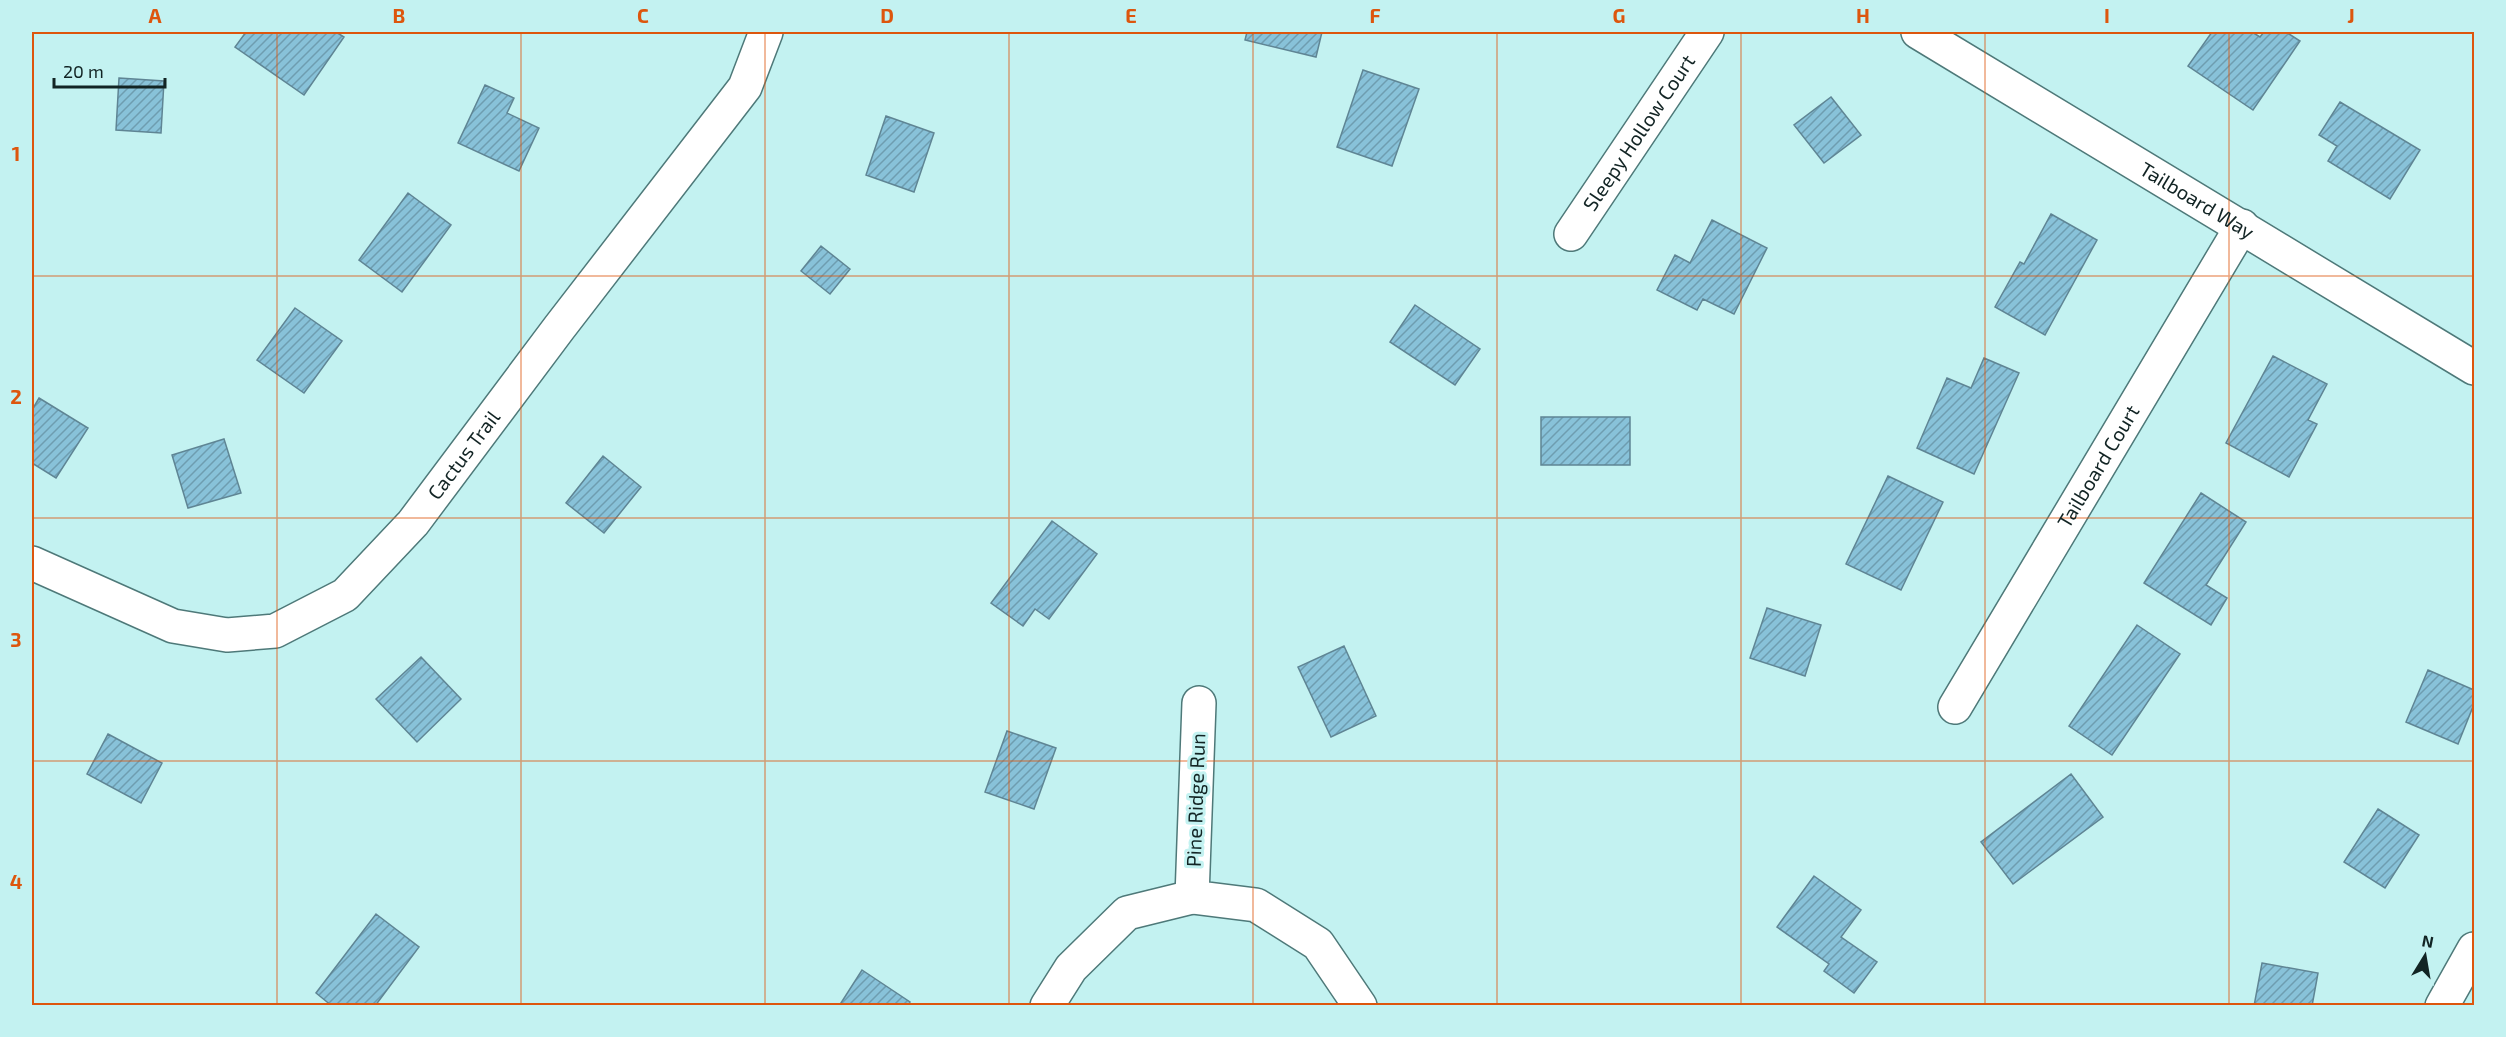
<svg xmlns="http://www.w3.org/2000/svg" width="2506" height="1037" viewBox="0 0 2506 1037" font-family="'Exo 2',sans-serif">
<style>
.building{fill:url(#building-hatch);stroke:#5f8594;stroke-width:1.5}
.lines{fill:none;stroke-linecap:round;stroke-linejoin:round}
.minor-casing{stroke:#4e7979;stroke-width:36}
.minor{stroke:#fff;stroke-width:33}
.grid{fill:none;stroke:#dd560d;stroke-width:1.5;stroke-opacity:0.55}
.labels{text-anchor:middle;stroke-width:6;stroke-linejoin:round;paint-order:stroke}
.street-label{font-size:20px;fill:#122424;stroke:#c3f2f1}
.neatline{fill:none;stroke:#dd560d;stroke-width:2}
.grid-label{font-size:20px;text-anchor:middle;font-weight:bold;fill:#dd560d}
</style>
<defs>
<pattern id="building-hatch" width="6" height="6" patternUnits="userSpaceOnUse" patternTransform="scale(1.5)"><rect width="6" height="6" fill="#88c2d9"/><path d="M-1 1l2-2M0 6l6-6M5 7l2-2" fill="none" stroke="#6e9db0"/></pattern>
</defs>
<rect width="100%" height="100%" fill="#c3f2f1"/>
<path class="building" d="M246 32H336L344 37 304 95 235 47Z
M1247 32H1322L1316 57 1245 40Z
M2212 32H2252L2260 37 2264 32H2286L2300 41 2253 110 2188 66Z
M1363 70 1419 89 1392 166 1337 147Z
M119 78 164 81 161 133 116 130Z
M485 85 514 98 507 113 539 128 519 171 458 143Z
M1831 97 1861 135 1824 163 1794 125Z
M2340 102 2420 150 2390 199 2328 161 2337 146 2319 135Z
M886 116 934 133 914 192 866 175Z
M408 193 451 225 402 292 359 260Z
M2051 214 2097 240 2045 335 1995 307 2020 262 2024 264Z
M1712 220 1767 248 1734 314 1703 299 1697 310 1657 290 1675 255 1690 263Z
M821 246 850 269 830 294 801 271Z
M1415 305 1480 349 1455 385 1390 342Z
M295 308 342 341 304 393 257 360Z
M2273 356 2327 384 2308 420 2317 424 2289 477 2226 443Z
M1984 358 2019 373 1974 474 1917 448 1947 378 1971 388Z
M39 398 88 428 56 478 32 463V410Z
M1541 417H1630V465H1541Z
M224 439 241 493 188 508 172 455Z
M603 456 641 487 604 533 566 503Z
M1888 476 1943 502 1901 590 1846 564Z
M2201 493 2246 522 2206 585 2227 598 2211 625 2144 583Z
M1052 521 1097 554 1049 619 1035 609 1023 626 991 603Z
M1767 608 1821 625 1805 676 1750 658Z
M2137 625 2180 654 2112 755 2069 726Z
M1344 646 1376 716 1331 737 1298 667Z
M421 657 461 699 417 742 376 699Z
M2428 670 2474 690V704L2458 744 2406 722Z
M1007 731 1056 748 1034 809 985 792Z
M108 734 162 763 141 803 87 774Z
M2071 774 2103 817 2013 884 1981 842Z
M2378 809 2419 835 2385 888 2344 862Z
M1814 876 1861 910 1841 937 1877 962 1854 993 1824 971 1829 964 1777 927Z
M376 914 419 947 375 1006H332L316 993Z
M2262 963 2318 973 2312 1006H2254Z
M862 970 910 1002 908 1006H839Z"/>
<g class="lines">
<g class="minor-casing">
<g id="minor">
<path id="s1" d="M1918 32 2474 368"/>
<path id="s2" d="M1571 234 1707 32"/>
<path id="s3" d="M32 563 173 626 227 635 275 631 345 595 413 523 559 328 745 87 766 32"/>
<path d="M1199 703 1192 897 1256 905 1318 944 1360 1006"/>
<path id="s4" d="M1955 707 2242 226"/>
<path d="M1047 1006 1071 968 1127 913 1192 897"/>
<path d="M2442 1006 2474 949"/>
</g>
</g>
<use href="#minor" class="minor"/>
</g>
<path class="grid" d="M277 32V1006M521 32V1006M765 32V1006M1009 32V1006M1253 32V1006M1497 32V1006M1741 32V1006M1985 32V1006M2229 32V1006M32 276H2474M32 518H2474M32 761H2474"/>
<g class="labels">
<g class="street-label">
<text dy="7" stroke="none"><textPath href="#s2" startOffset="122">Sleepy Hollow Court</textPath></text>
<text dy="7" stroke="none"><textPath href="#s1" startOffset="326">Tailboard Way</textPath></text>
<text dy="7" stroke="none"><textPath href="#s3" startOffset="520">Cactus Trail</textPath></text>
<text dy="7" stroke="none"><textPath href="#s4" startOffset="280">Tailboard Court</textPath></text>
<text transform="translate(1196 800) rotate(-88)" y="7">Pine Ridge Run</text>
</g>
</g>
<rect width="2506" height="1037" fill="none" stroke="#c3f2f1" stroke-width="66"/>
<g transform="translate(2425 956) rotate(11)" stroke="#c3f2f1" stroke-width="4.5" paint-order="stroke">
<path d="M0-4.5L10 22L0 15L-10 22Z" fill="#122424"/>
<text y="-9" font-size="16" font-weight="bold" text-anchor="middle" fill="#122424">N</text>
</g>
<path d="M54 78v9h111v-9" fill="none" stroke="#122424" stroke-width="3"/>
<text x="63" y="78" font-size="18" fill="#122424" stroke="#c3f2f1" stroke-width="4.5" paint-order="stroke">20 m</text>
<rect x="33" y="33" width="2440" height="971" class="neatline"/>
<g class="grid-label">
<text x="155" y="23">A</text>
<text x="399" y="23">B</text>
<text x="643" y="23">C</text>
<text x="887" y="23">D</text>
<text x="1131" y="23">E</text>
<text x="1375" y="23">F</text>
<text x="1619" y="23">G</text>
<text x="1863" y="23">H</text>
<text x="2107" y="23">I</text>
<text x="2351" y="23">J</text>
<text x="16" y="161">1</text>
<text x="16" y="404">2</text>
<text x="16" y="647">3</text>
<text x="16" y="889">4</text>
</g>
</svg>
